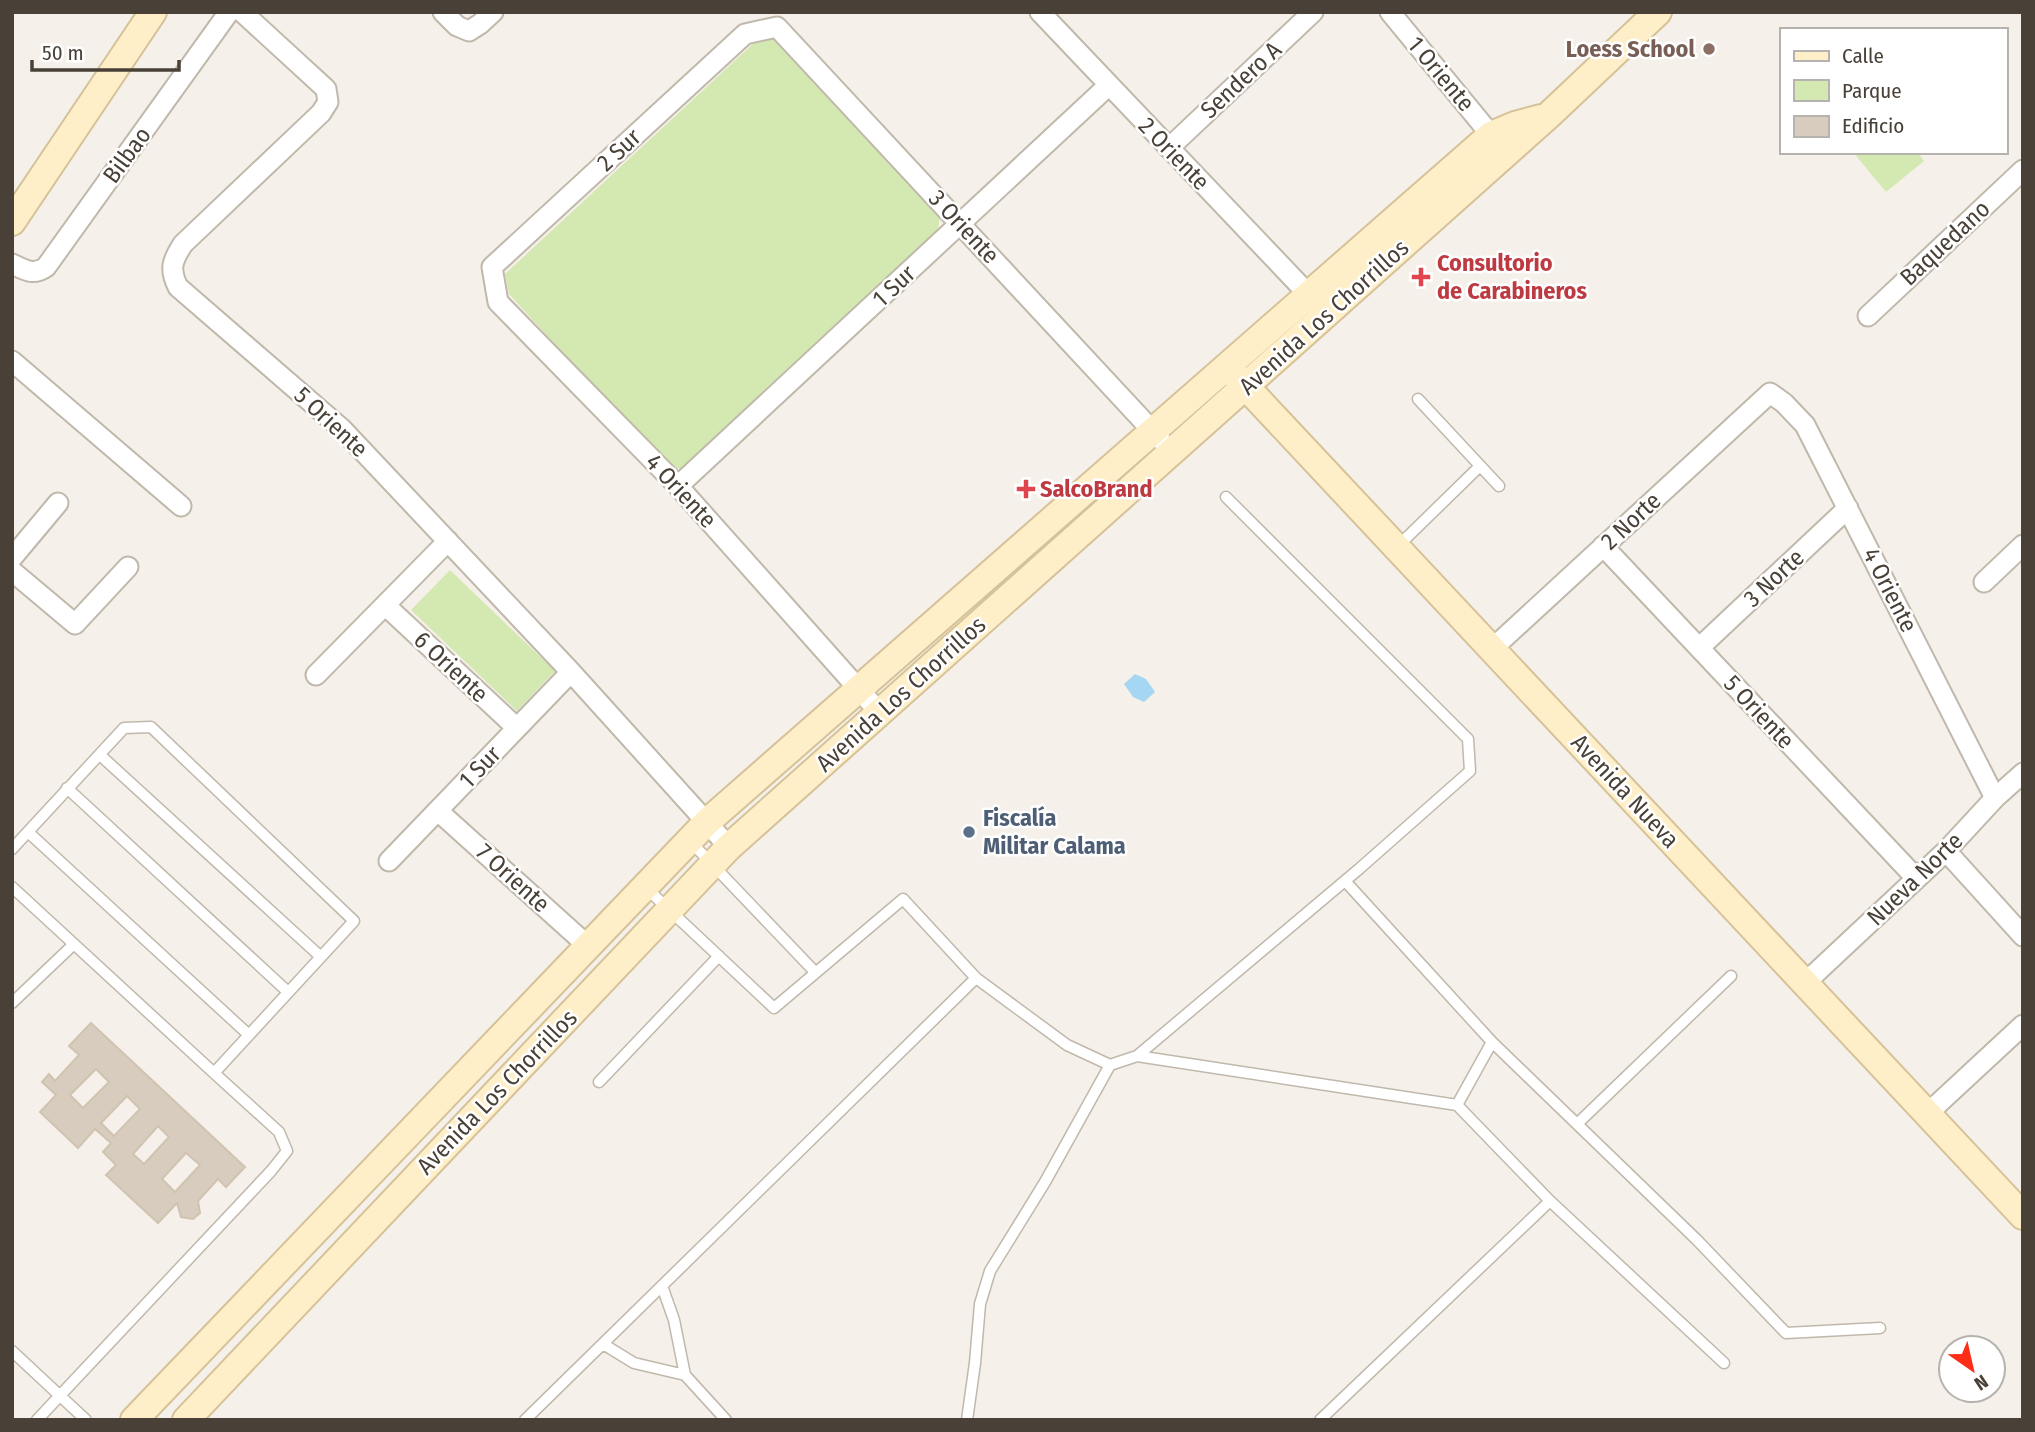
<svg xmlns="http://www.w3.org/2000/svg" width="2035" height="1432" viewBox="0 0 2035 1432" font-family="'Fira Sans Condensed',sans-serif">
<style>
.green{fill:#d3e9b1}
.water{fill:#a5d6f2}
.building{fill:#d7ccbe;stroke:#d1c3b1;stroke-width:2;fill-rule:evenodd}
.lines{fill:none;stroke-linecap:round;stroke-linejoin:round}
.lane-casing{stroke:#c0b8ab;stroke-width:13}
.street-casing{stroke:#c0b8ab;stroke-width:23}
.secondary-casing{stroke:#d5c298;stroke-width:30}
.lane{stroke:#fff;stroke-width:10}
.street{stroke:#fff;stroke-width:19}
.secondary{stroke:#ffefc8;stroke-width:26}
.education-dot{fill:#8d6e63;stroke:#fff;stroke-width:2.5}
.health-dot{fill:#e0444e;stroke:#fff;stroke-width:2.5}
.service-dot{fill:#5c6f8a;stroke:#fff;stroke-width:2.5}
.labels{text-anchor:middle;stroke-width:5;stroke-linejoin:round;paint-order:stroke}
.education-label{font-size:24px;font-weight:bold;fill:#785e54;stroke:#fff;text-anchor:end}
.street-label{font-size:24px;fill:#494137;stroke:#fff}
.health-label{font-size:24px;font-weight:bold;fill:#be3a42;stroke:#fff;text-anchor:start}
.service-label{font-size:24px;font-weight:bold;fill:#4e5e75;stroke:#fff;text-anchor:start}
</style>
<rect width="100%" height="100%" fill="#f5f0e9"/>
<path class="green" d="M772 37 940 215 938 231 682 469 667 467 509 294 505 274 755 42Z
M1853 152H1917L1924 161 1886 192Z
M450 570 555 671 517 711 411 610Z"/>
<path class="water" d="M1135 674 1146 679 1155 692 1144 702 1133 697 1124 684Z"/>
<path class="building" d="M91 1023 245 1167 226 1187 218 1179 198 1201 200 1213 193 1219 181 1217 177 1203 158 1223 106 1175 116 1165 103 1152 111 1143 95 1129 78 1148 40 1112 56 1095 42 1082 49 1074 55 1081 79 1055 69 1046ZM96 1069 109 1082 83 1108 70 1095ZM127 1096 140 1109 114 1136 101 1123ZM158 1126 169 1137 144 1164 133 1154ZM186 1153 200 1165 175 1192 162 1179Z"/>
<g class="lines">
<g class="lane-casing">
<path id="lane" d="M1418 399 1499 486
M1397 547 1480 466
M100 755 321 957
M67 788 288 992
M28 832 249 1035
M690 841 815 972
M12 849 124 728 151 727 354 921 214 1073 12 887
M1345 881 1492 1042 1697 1240 1786 1333 1880 1328
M645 887 774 1008 903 899 976 978
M12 1003 74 944
M1492 1042 1457 1105 1550 1201 1724 1363
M1137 1056 1457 1105
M599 1082 719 956
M1577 1124 1731 976
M662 1286 674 1320 685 1375
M603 1344 634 1363 685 1375 726 1420
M12 1351 86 1420
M37 1420 271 1171 287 1151 279 1132 214 1073
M525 1420 976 978 1067 1045 1110 1065 1137 1056 1359 869 1470 771 1468 739 1226 497
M967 1420 975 1363 980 1304 990 1271 1045 1182 1110 1065
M1320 1420 1550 1201"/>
</g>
<g class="street-casing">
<path id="street" d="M242 12 326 89 328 102 321 113 183 244C172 261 169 269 178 287L342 429 571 672 729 847
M443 12 457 26 469 31 480 24 493 12
M1040 12 1309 295
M1390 12 1491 135
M1169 148 1313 12
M12 264C25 270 33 276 46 267L229 12
M1868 316 2023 170
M12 361 181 506
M678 486 1109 85
M1603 546 1916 878
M12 558 58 503
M12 571 75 624 128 567
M1984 582 2023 545
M385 605 517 728
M1699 648 1848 508
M1492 649 1770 393 1784 403 1805 425 1995 798
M316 675 448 541
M880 713 678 486 498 302 492 267 745 34 777 27 1160 439
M438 811 588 946
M1946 851 2023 936
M389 861 571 672
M1805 983 1946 851 1995 798 2023 773
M1927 1114 2023 1025"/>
</g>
<g class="secondary-casing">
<path id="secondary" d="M12 222 153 12
M1234 374 2023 1216
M134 1420 707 822 1491 135 1515 125 1541 118
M186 1420 729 847 1549 115 1658 12"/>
</g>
<use href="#lane" class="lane"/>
<use href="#street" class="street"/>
<use href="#secondary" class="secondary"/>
</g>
<circle class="education-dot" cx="1709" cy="49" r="7"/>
<g class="health-dot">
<path d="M1417.5 266.5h7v7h7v7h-7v7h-7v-7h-7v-7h7z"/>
<path d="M1022.5 478.5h7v7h7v7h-7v7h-7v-7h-7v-7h7z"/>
</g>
<circle class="service-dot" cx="969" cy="832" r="7"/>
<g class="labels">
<g class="education-label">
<text x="1695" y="57">Loess School</text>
</g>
<g class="street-label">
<text transform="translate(1441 74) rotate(50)" y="8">1 Oriente</text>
<text transform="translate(1241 80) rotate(-43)" y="8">Sendero A</text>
<text transform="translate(619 150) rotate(-43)" y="8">2 Sur</text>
<text transform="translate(1174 154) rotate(46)" y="8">2 Oriente</text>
<text transform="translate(127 155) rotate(-54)" y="8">Bilbao</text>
<text transform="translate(964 227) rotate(47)" y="8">3 Oriente</text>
<text transform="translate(1945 243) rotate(-43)" y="8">Baquedano</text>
<text transform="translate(894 286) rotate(-43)" y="8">1 Sur</text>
<text transform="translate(1324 317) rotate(-42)" y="8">Avenida Los Chorrillos</text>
<text transform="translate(331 422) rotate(43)" y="8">5 Oriente</text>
<text transform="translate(681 491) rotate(47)" y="8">4 Oriente</text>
<text transform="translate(1631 521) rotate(-43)" y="8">2 Norte</text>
<text transform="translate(1774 578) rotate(-43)" y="8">3 Norte</text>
<text transform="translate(1890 590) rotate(63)" y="8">4 Oriente</text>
<text transform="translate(451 667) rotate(43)" y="8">6 Oriente</text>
<text transform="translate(901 694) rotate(-42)" y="8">Avenida Los Chorrillos</text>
<text transform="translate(1759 712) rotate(47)" y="8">5 Oriente</text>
<text transform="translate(480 767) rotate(-46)" y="8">1 Sur</text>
<text transform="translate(1625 791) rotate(47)" y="8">Avenida Nueva</text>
<text transform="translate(513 878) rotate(42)" y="8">7 Oriente</text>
<text transform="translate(1915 879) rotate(-44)" y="8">Nueva Norte</text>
<text transform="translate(497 1092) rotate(-46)" y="8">Avenida Los Chorrillos</text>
</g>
<g class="health-label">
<text x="1437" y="271">Consultorio<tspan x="1437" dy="28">de Carabineros</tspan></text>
<text x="1040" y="497">SalcoBrand</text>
</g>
<g class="service-label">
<text x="983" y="826">Fiscalía<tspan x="983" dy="28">Militar Calama</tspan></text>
</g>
</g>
<rect width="2035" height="1432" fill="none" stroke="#494137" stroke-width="28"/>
<rect x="1780" y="28" width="228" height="126" fill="#ffffff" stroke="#b6b3af" stroke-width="2"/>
<rect x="1794" y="51" width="35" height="10" fill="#ffefc8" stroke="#b6b3af" stroke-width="2"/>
<text x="1842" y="63" font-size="21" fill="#494137">Calle</text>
<rect x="1794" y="80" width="35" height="21" fill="#d3e9b1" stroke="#b6b3af" stroke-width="2"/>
<text x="1842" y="98" font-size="21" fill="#494137">Parque</text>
<rect x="1794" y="116" width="35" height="21" fill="#d7ccbe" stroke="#b6b3af" stroke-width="2"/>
<text x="1842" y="133" font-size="21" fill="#494137">Edificio</text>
<g transform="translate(1972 1369) rotate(146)"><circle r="33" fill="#ffffff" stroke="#b6b3af" stroke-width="2"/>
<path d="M0-5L12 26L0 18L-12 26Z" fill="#fd2e17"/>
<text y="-10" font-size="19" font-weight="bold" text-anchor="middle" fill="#494137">N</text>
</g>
<path d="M32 60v10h147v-10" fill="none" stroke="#494137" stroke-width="3.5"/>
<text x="42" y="60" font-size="21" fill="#494137" stroke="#ffffff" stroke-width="5" paint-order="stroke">50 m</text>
</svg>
